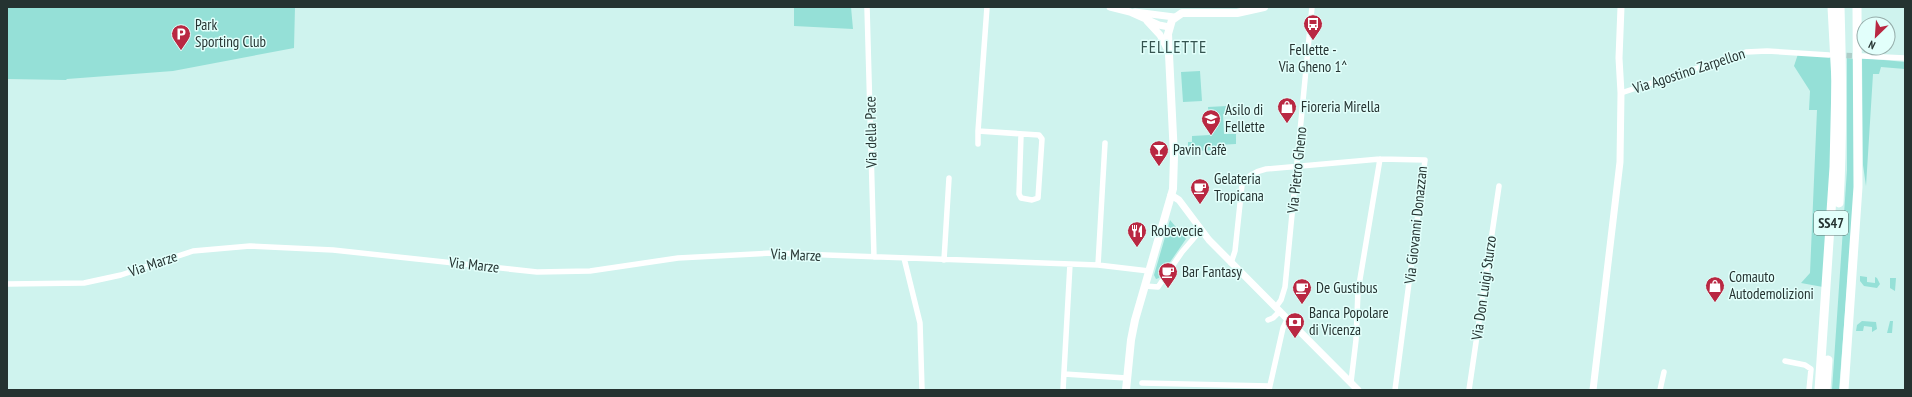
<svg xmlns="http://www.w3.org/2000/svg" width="1912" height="397" viewBox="0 0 1912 397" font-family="'PT Sans Narrow',sans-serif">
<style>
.green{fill:#95e0d7}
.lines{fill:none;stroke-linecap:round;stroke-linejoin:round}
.minor-tunnel{stroke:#adcdc8;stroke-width:5.5;stroke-dasharray:5.5 3;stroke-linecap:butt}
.minor{stroke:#fff;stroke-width:5.5}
.tertiary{stroke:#fff;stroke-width:7}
.secondary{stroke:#fff;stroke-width:8}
.primary{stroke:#fff;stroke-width:9}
.trunk{stroke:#fff;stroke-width:9}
.labels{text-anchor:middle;stroke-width:3;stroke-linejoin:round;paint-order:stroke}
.shield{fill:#e2fffb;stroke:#5e706e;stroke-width:1}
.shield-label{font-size:14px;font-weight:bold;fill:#253331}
.poi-label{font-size:15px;fill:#253331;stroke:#e2fffb;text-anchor:start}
.street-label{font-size:15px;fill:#253331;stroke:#e2fffb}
.quarter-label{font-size:17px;letter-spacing:1px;fill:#355450;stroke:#e2fffb}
</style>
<rect width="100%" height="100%" fill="#cff3ee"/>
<path class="green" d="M7 7H295L294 48 173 71 67 79 66 80 7 79Z
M794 7H851L853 29 794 26Z
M1798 54 1831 57V167L1823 287 1801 283 1810 273 1817 110H1809L1810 91 1794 66Z
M1847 58 1854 59V196L1839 390H1832L1847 170Z
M1862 58 1905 62V69L1881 67 1879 74H1873L1866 186 1863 165Z
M1200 71 1202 101 1183 102 1181 72Z
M1227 106 1228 114H1223L1224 134H1236V144L1217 145V150L1193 151 1192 147H1188V142H1192V136L1210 135 1208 107Z
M1170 220 1186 239 1159 278 1156 279 1154 275Z
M1860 276 1867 277V282L1875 283V277L1877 278 1880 284 1877 288 1864 286 1860 281Z
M1890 278H1896L1895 291 1890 288Z
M1862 321 1876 322 1877 329 1872 332V327L1864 326 1863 331H1856L1857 325Z
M1890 321H1893L1892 333H1887Z"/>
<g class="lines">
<path class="minor-tunnel" d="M1838 55 1860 56"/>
<path class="minor" d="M867 7 874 257
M987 7 978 131 1039 135 1042 139 1038 198 1032 200 1021 198 1019 194 1021 135
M1862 56 1905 58
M1621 93 1746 52 1767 51 1829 55
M978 144V131
M904 258 920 323 922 390
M944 260 949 178
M1231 263 1235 251 1242 185C1247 176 1257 171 1266 169L1380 159 1425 160 1395 390
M1098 265 1105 143
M7 284 84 283 121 275 193 251 250 246 333 250 537 272 590 271 678 258 772 253 1098 265 1149 271
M1145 286 1158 287 1182 252 1200 231
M1276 307 1281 300 1285 287 1312 7
M1268 320 1273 318 1280 311
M1785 361 1805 365 1811 369 1809 390
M1064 374 1126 378
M1351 382 1356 340 1358 291 1380 159
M1142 383 1269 386
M1063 390 1070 264
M1269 390 1283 328 1288 318
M1469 390 1499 186
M1660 390 1664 372"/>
<path class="tertiary" d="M1110 7 1130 12 1159 25 1169 27
M1135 12 1174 17
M1147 21 1160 35 1169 52
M1171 195 1179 200 1209 240 1358 390
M1593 390 1620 162 1621 93 1619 58 1621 7"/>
<path class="secondary" d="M1126 390 1131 340 1135 320 1173 189 1174 156 1168 34 1172 20 1182 13H1237L1264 7"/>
<path class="primary" d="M1844 390 1858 187 1857 7"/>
<path class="trunk" d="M1839 203C1843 138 1842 73 1840 7
M1819 390 1834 167 1836 81 1832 7
M1826 390 1828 360"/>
</g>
<defs>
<g id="bus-pin" transform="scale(1)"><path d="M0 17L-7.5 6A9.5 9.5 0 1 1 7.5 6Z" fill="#b92842" stroke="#e2fffb"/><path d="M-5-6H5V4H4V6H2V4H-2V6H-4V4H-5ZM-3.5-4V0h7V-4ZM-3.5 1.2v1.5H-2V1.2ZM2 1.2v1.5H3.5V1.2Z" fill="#fff"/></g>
<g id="parking-pin" transform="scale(1)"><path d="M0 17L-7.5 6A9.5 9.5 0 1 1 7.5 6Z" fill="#b92842" stroke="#e2fffb"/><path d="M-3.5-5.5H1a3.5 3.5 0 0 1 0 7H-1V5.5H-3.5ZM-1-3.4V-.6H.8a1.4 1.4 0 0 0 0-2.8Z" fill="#fff"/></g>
<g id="shop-pin" transform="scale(1)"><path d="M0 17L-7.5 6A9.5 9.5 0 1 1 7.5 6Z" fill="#b92842" stroke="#e2fffb"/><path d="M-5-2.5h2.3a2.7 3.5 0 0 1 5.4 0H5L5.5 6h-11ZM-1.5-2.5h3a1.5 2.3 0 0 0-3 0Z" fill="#fff"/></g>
<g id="school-pin" transform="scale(1)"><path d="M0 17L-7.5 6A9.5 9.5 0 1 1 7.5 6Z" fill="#b92842" stroke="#e2fffb"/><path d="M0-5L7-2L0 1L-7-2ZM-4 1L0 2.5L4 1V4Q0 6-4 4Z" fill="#fff"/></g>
<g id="bar-pin" transform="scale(1)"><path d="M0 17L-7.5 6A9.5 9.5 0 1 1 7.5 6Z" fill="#b92842" stroke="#e2fffb"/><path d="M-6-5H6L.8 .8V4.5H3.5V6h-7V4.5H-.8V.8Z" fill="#fff"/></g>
<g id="cafe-pin" transform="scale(1)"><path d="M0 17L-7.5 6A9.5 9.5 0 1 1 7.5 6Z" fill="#b92842" stroke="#e2fffb"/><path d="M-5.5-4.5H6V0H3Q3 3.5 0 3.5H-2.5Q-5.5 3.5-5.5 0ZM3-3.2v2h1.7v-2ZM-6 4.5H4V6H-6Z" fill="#fff"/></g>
<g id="restaurant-pin" transform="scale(1)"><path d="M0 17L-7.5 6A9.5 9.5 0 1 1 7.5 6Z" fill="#b92842" stroke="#e2fffb"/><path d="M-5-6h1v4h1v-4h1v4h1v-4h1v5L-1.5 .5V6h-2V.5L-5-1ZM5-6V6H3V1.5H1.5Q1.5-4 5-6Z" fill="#fff"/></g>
<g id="bank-pin" transform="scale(1)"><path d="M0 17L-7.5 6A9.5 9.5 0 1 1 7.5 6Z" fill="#b92842" stroke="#e2fffb"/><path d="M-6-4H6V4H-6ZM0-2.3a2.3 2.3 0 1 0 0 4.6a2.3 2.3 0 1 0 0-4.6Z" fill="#fff"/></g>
</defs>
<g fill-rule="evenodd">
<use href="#bus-pin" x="1313" y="24"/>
<use href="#parking-pin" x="181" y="34"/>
<use href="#shop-pin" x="1287" y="107"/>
<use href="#school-pin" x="1211" y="119"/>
<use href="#bar-pin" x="1159" y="150"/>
<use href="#cafe-pin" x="1200" y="188"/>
<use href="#restaurant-pin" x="1137" y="231"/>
<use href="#cafe-pin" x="1168" y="272"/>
<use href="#shop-pin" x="1715" y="286"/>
<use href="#cafe-pin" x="1302" y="288"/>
<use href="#bank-pin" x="1295" y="322"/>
</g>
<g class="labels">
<rect class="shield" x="1814" y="211" width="34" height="24" rx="3"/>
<g class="shield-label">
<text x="1831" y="228">SS47</text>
</g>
<g class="poi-label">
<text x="195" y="30">Park<tspan x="195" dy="17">Sporting Club</tspan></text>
<text x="1313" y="55" text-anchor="middle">Fellette -<tspan x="1313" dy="17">Via Gheno 1^</tspan></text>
<text x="1301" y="112">Fioreria Mirella</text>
<text x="1225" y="115">Asilo di<tspan x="1225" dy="17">Fellette</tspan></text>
<text x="1173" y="155">Pavin Cafè</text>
<text x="1214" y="184">Gelateria<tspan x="1214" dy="17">Tropicana</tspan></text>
<text x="1151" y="236">Robevecie</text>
<text x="1182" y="277">Bar Fantasy</text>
<text x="1729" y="282">Comauto<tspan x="1729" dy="17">Autodemolizioni</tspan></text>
<text x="1316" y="293">De Gustibus</text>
<text x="1309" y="318">Banca Popolare<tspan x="1309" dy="17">di Vicenza</tspan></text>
</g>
<g class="street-label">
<text transform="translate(1689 71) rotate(-18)" y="5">Via Agostino Zarpellon</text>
<text transform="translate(871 132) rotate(-91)" y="5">Via della Pace</text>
<text transform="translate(1297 170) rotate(-84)" y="5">Via Pietro Gheno</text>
<text transform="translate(1416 225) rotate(-84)" y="5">Via Giovanni Donazzan</text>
<text transform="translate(796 255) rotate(2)" y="5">Via Marze</text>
<text transform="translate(153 264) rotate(-19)" y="5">Via Marze</text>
<text transform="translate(474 265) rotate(6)" y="5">Via Marze</text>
<text transform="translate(1484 288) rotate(-82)" y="5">Via Don Luigi Sturzo</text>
</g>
<g class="quarter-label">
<text x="1174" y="53">FELLETTE</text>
</g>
</g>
<rect width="1912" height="397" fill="none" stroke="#253331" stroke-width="16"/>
<g transform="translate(1876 36) rotate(205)"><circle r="19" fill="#e2fffb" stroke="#96adaa"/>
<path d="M0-3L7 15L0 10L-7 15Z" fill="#b92842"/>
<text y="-6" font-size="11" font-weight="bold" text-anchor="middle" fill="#253331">N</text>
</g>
</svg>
